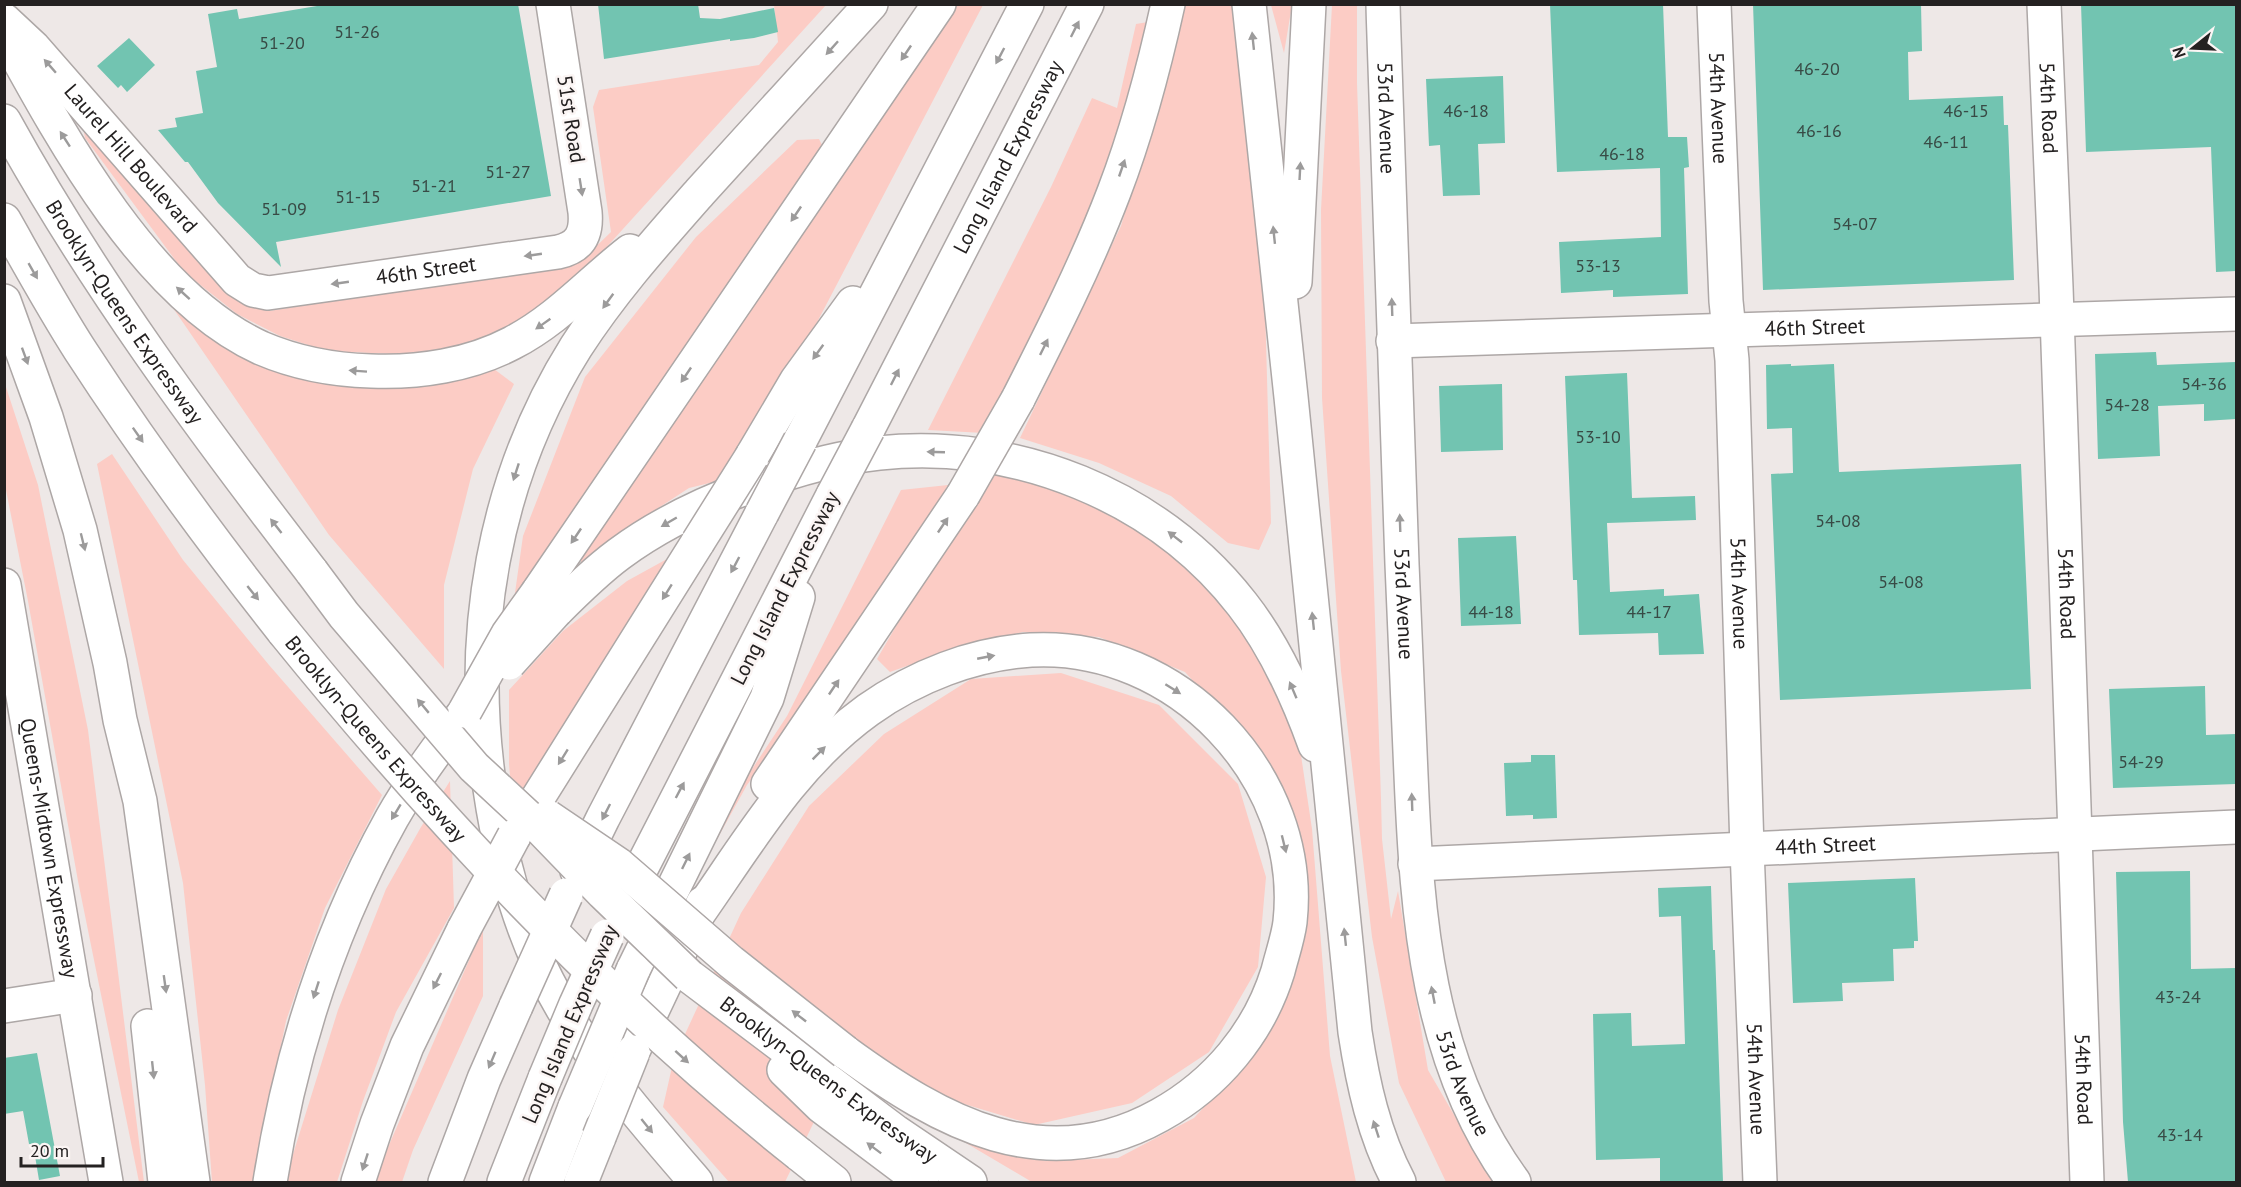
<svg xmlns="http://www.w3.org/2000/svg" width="2241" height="1187" viewBox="0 0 2241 1187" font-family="'PT Sans',sans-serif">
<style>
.green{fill:#fcccc5}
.building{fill:#72c4b1}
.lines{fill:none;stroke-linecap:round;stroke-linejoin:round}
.minor-casing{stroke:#ada7a6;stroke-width:36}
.major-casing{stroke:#ada7a6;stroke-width:36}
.highway-casing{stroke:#ada7a6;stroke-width:36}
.minor{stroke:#fff;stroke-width:33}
.major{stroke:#fff;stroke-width:33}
.highway{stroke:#fff;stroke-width:33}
.highway-bridge-casing{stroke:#ada7a6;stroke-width:36;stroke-linecap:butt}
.highway-bridge{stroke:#fff;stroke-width:33}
.oneway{fill:#9c9b9b}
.labels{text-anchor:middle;stroke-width:5;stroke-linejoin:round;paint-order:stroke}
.number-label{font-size:18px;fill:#384a45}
.street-label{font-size:21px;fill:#242121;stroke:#fbf5f4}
</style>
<rect width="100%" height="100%" fill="#eee8e7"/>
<path class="green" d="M774 5H826L584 272 531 317 482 341 415 355 327 351 280 336 237 314 184 272 85 138 82 122 236 298 269 311 580 262 611 232 593 107 599 90 759 65 778 42Z
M955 5H983L802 351 722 480 689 488 643 518 583 566 579 557Z
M1183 5H1237L1264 269 1271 523 1259 550 1228 543 1171 496 1099 463 1020 438 1121 226 1176 37Z
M1271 5H1292L1284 53Z
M1332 5H1357V83L1381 799 1382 839 1391 919 1398 891 1428 1070 1493 1182H1446L1399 1083 1372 937 1341 671 1322 398 1321 210Z
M1148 22 1125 120 1081 234 984 433 928 430 1051 187 1092 98 1117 108 1136 24Z
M819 139 823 147 705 317 585 500 514 600 523 536 585 377 696 237 797 140Z
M162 292 396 386 494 369 514 384 473 469 444 585V669L329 535Z
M5 384 38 485 88 730 144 1182H139L78 881 28 601 5 485Z
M112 454 183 560 269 665 382 795 325 908 286 1021 253 1182H212L205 1085 183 883 97 464Z
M999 469 1097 496 1196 568 1255 631 1295 715 1312 829 1330 1056 1356 1182H1032L949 1133 1046 1161 1118 1158 1194 1118 1244 1064 1303 947 1302 863 1273 769 1185 672 1099 637 1023 632 949 651 890 672 877 659 910 602Z
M948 485 902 566 747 785 700 870 727 807 787 716 901 490Z
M676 554 514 825 509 764V690L563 631 627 581Z
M1061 673 1159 705 1238 784 1266 877 1258 967 1209 1052 1132 1103 1034 1125 941 1097 851 1045 785 1182H729L663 1107 674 1058 741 913 809 806 884 734 971 679Z
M450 781 454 908 396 1012 363 1101 337 1182H288L290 1164 338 1010 386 889 421 827Z
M483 928V996L413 1150 402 1182H373Z"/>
<path class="building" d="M329 4H518L551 196 276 242 281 267 218 203 188 162H185L158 130 177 127 175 118 203 113 196 71 217 67 208 14 237 9 239 19Z
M598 4H698L700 18 720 19 774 8 778 32 754 38 730 41V39L604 59Z
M1550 4H1663L1668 137H1687L1689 167 1684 168 1688 294 1613 297V290L1561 293 1559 242 1661 237 1660 168 1557 172Z
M1753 4H1921L1922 51 1908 52 1909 100 2003 96 2004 125H2008L2014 280 1763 290Z
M2081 4H2236V271L2216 272 2211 147 2086 152Z
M129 38 155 65 127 92 121 85 118 88 97 66Z
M1503 76 1505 143 1478 144 1480 195 1443 196 1440 145 1429 146 1426 79Z
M2156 352 2157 365 2236 362V419L2204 421V404L2158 406 2160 456 2098 459 2095 354Z
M1791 364V366L1834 364 1839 472 2021 464 2031 689 1780 700 1771 474 1793 473 1792 428 1767 429 1766 365Z
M1627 373 1632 498 1695 496 1696 520 1607 523 1610 592 1664 589V596L1699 594 1704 654 1659 655 1658 633 1579 635 1577 580H1573L1565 376Z
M1502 384 1503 450 1441 452 1439 386Z
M1516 536 1521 624 1461 626 1458 538Z
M2205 686 2206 735 2236 734V784L2113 788 2109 689Z
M1531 755H1555L1557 818 1533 819V815L1506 816 1504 763 1531 762Z
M2190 871 2191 969 2236 968V1182H2128L2123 1122 2116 872Z
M1915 878 1918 941H1914V948L1893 949 1894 981 1842 983 1843 1001 1793 1003 1788 883Z
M1711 886 1713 950H1715L1723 1182H1660V1158L1596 1160 1593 1014 1631 1013 1632 1046 1685 1044 1681 916 1659 917 1658 888Z
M37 1053 60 1176 39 1180 33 1144H29L23 1111 4 1114V1058Z"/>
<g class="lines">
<g class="minor-casing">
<g id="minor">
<path id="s1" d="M1383 4C1388 191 1394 378 1402 564 1405 634 1408 704 1411 775 1417 916 1427 1064 1514 1182"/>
<path id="s2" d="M1714 4 1726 301 1732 360 1747 849 1760 1182"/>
<path id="s3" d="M2044 4 2056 287 2087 1182"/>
<path id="s4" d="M4 20 34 48 237 280 253 290 268 293 558 252C580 247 587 234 585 212L553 4"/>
<path id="s5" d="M1393 341 2236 314"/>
<path id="s6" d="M1415 864 2236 827"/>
<path d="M4 1006 75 995"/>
</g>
</g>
<g class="major-casing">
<g id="major">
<path id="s7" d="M4 585 106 1182"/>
</g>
</g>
<g class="highway-casing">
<g id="highway">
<path d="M1249 4 1291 397 1355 1032C1363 1084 1374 1135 1399 1182"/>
<path d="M4 33C62 139 147 296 261 348 296 363 334 370 371 371 419 373 470 365 512 343 557 320 590 282 630 251"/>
<path id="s8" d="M4 121C92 281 201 428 312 572"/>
<path d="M4 220C29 264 53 308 80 350 143 447 212 541 284 632"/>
<path d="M1295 282 1309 4"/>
<path d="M4 301 46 417 80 530 110 663 120 720 140 801 193 1182"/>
<path d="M1018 399C1052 332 1087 263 1114 192 1137 132 1154 68 1168 4"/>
<path id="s9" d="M868 429 1087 4"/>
<path d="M800 441 1027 4"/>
<path d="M752 456 797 380 853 303"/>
<path d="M538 592 939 4"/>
<path d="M556 611C576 591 596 571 619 554 658 525 702 504 748 487 790 471 834 458 879 453 1016 439 1157 495 1242 604 1275 646 1297 695 1315 745"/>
<path d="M768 784 963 495"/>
<path d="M514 836 698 542"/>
<path d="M577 871 603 818 762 513"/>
<path d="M624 902 833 495"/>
<path d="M696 917C748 843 794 763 868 710 916 676 973 654 1031 650 1176 642 1306 776 1290 922 1288 938 1282 955 1278 971 1259 1033 1216 1084 1160 1115 1044 1180 941 1122 845 1052"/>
<path d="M633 970 767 698 798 597"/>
<path id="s10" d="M689 976 896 1132 970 1182"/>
<path d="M148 1026 165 1182"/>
<path d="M634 1049 703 903"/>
<path d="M784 1070 821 1106 922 1182"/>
<path d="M799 1154 834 1182"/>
<path d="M270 1182C290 1055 329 931 392 818 413 781 439 747 464 713"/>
<path d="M358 1182 377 1124 407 1046 464 929"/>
<path d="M445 1182 484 1079 516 1006"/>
<path d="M504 1182 545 1078"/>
<path d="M546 1182 575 1107"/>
<path d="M581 1182 599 1137"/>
<path d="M696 1182C638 1115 578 1047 540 966 514 909 499 851 490 789 467 636 493 479 576 347 612 291 656 242 700 192 757 129 814 67 871 4"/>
</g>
</g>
<use href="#minor" class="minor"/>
<use href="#major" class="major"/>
<use href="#highway" class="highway"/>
<g class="highway-bridge-casing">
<g id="highway-bridge">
<path d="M833 495 868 429"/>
<path d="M963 495 1018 399"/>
<path d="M762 513 800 441"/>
<path d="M698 542 752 456"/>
<path d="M312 572 344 615 474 767 543 831 603 893 689 976"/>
<path id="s11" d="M284 632C438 822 607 1002 799 1154"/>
<path d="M509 663 556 611"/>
<path d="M465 711 508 634 538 592"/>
<path d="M548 817 619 865 731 962 845 1052"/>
<path d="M464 929 514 836"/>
<path d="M516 1006 566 895"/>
<path d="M545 1078 576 1004 607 936"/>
<path d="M575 1107 633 970"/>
<path d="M599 1137 633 1052"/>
</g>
</g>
<use href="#highway-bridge" class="highway-bridge"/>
</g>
<defs><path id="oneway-solid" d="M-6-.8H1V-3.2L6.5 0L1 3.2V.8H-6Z" transform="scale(1.5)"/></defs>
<g class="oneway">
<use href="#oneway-solid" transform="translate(1075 29) rotate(-63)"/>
<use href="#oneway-solid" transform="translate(1253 41) rotate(-96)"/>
<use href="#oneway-solid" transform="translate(832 48) rotate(132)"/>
<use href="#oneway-solid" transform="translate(906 53) rotate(124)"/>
<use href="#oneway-solid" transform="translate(1000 56) rotate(118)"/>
<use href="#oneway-solid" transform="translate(50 66) rotate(-131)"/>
<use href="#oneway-solid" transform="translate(65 139) rotate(-123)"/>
<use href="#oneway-solid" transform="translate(1122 168) rotate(-71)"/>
<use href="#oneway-solid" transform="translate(1300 171) rotate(-87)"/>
<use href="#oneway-solid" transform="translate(581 187) rotate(81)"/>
<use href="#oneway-solid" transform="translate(796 214) rotate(124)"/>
<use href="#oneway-solid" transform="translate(1274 235) rotate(-96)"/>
<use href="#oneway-solid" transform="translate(533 255) rotate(172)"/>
<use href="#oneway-solid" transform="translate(33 271) rotate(60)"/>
<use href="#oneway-solid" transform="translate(340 283) rotate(172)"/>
<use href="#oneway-solid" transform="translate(183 293) rotate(-138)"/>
<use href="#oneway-solid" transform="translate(608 301) rotate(126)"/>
<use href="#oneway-solid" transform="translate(1392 307) rotate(-92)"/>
<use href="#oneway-solid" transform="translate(543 324) rotate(145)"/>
<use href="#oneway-solid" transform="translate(1044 347) rotate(-64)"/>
<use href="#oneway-solid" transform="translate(818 352) rotate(126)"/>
<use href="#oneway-solid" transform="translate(25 356) rotate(70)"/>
<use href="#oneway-solid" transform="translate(358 371) rotate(-176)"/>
<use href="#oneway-solid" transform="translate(686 375) rotate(124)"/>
<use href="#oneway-solid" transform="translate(895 377) rotate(-63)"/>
<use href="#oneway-solid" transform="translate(138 435) rotate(55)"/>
<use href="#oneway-solid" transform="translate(936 452) rotate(-178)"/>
<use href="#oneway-solid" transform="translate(516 472) rotate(108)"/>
<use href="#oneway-solid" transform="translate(669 522) rotate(150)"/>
<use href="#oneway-solid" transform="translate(1400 523) rotate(-92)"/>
<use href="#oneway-solid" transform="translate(943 525) rotate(-56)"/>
<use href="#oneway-solid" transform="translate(276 526) rotate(-128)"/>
<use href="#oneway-solid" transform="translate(576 536) rotate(124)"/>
<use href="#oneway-solid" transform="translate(1175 537) rotate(-142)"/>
<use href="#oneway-solid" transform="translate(83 542) rotate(76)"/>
<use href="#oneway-solid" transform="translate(735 565) rotate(118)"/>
<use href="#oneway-solid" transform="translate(667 592) rotate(122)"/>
<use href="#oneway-solid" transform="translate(253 593) rotate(51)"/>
<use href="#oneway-solid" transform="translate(1313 621) rotate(-96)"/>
<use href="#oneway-solid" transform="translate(986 657) rotate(-11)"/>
<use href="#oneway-solid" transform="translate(834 687) rotate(-56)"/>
<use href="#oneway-solid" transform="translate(1173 689) rotate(32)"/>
<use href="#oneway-solid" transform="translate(1293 690) rotate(-113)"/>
<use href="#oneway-solid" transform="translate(423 706) rotate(-130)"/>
<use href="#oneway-solid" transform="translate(819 753) rotate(-45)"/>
<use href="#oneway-solid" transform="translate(563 757) rotate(122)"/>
<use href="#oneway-solid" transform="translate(680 790) rotate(-62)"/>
<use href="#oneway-solid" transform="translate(1412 802) rotate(-92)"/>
<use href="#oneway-solid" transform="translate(396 812) rotate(121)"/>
<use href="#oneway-solid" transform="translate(606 812) rotate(117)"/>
<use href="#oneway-solid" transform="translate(1284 844) rotate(76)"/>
<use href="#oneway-solid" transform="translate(686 861) rotate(-64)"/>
<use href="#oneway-solid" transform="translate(1345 937) rotate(-96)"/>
<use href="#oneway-solid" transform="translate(437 981) rotate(117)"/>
<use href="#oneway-solid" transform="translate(165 984) rotate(82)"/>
<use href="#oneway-solid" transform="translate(316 990) rotate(108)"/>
<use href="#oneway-solid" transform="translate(1433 995) rotate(-101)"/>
<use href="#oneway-solid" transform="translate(799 1016) rotate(-142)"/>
<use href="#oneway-solid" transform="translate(682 1057) rotate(42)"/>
<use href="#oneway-solid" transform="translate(492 1060) rotate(113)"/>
<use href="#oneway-solid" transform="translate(153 1070) rotate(84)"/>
<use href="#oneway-solid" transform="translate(647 1126) rotate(51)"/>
<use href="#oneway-solid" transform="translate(1376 1129) rotate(-108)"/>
<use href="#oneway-solid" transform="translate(874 1148) rotate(-143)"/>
<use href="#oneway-solid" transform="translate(365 1162) rotate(108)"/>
</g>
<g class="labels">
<g class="number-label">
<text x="357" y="38">51-26</text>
<text x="282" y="49">51-20</text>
<text x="1817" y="75">46-20</text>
<text x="1466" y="117">46-18</text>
<text x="1966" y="117">46-15</text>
<text x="1819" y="137">46-16</text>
<text x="1946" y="148">46-11</text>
<text x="1622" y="160">46-18</text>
<text x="508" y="178">51-27</text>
<text x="434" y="192">51-21</text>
<text x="358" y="203">51-15</text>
<text x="284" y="215">51-09</text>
<text x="1855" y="230">54-07</text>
<text x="1598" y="272">53-13</text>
<text x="2204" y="390">54-36</text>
<text x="2127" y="411">54-28</text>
<text x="1598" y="443">53-10</text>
<text x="1838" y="527">54-08</text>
<text x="1901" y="588">54-08</text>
<text x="1491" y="618">44-18</text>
<text x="1649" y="618">44-17</text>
<text x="2141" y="768">54-29</text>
<text x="2178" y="1003">43-24</text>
<text x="2180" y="1141">43-14</text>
</g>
<g class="street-label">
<text dy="7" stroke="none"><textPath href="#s2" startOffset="104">54th Avenue</textPath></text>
<text dy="7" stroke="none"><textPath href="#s3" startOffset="104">54th Road</textPath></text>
<text dy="7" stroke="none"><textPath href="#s1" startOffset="114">53rd Avenue</textPath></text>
<text transform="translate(571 119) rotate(81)" y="7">51st Road</text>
<text dy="7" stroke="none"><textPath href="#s9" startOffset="306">Long Island Expressway</textPath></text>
<text dy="7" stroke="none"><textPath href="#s4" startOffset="188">Laurel Hill Boulevard</textPath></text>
<text dy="7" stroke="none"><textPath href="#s4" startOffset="543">46th Street</textPath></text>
<text dy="7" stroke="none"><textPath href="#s8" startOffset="226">Brooklyn-Queens Expressway</textPath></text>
<text dy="7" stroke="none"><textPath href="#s5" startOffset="422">46th Street</textPath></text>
<text transform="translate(785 588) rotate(-63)" y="7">Long Island Expressway</text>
<text dy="7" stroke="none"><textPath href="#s2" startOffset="590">54th Avenue</textPath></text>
<text dy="7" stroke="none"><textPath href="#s3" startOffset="590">54th Road</textPath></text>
<text dy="7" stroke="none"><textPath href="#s1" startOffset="600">53rd Avenue</textPath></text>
<text dy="7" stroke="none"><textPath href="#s11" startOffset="141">Brooklyn-Queens Expressway</textPath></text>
<text dy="7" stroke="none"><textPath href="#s6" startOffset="411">44th Street</textPath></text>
<text dy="7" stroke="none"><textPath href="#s7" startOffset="267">Queens-Midtown Expressway</textPath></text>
<text transform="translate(570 1024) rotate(-67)" y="7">Long Island Expressway</text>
<text dy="7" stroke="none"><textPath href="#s2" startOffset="1076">54th Avenue</textPath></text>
<text dy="7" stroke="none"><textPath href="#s3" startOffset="1076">54th Road</textPath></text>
<text dy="7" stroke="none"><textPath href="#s10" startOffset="174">Brooklyn-Queens Expressway</textPath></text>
<text dy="7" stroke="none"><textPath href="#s1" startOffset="1086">53rd Avenue</textPath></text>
</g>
</g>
<rect width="2241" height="1187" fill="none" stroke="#242121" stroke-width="12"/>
<g transform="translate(2193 48) rotate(252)" stroke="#fbf5f4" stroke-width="4.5" paint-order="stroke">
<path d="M0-4.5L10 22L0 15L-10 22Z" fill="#242121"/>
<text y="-9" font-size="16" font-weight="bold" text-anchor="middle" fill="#242121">N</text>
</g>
<path d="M21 1157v9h82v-9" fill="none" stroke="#242121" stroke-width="3"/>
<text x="30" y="1157" font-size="18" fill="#242121" stroke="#fbf5f4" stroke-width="4.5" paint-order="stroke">20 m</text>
</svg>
